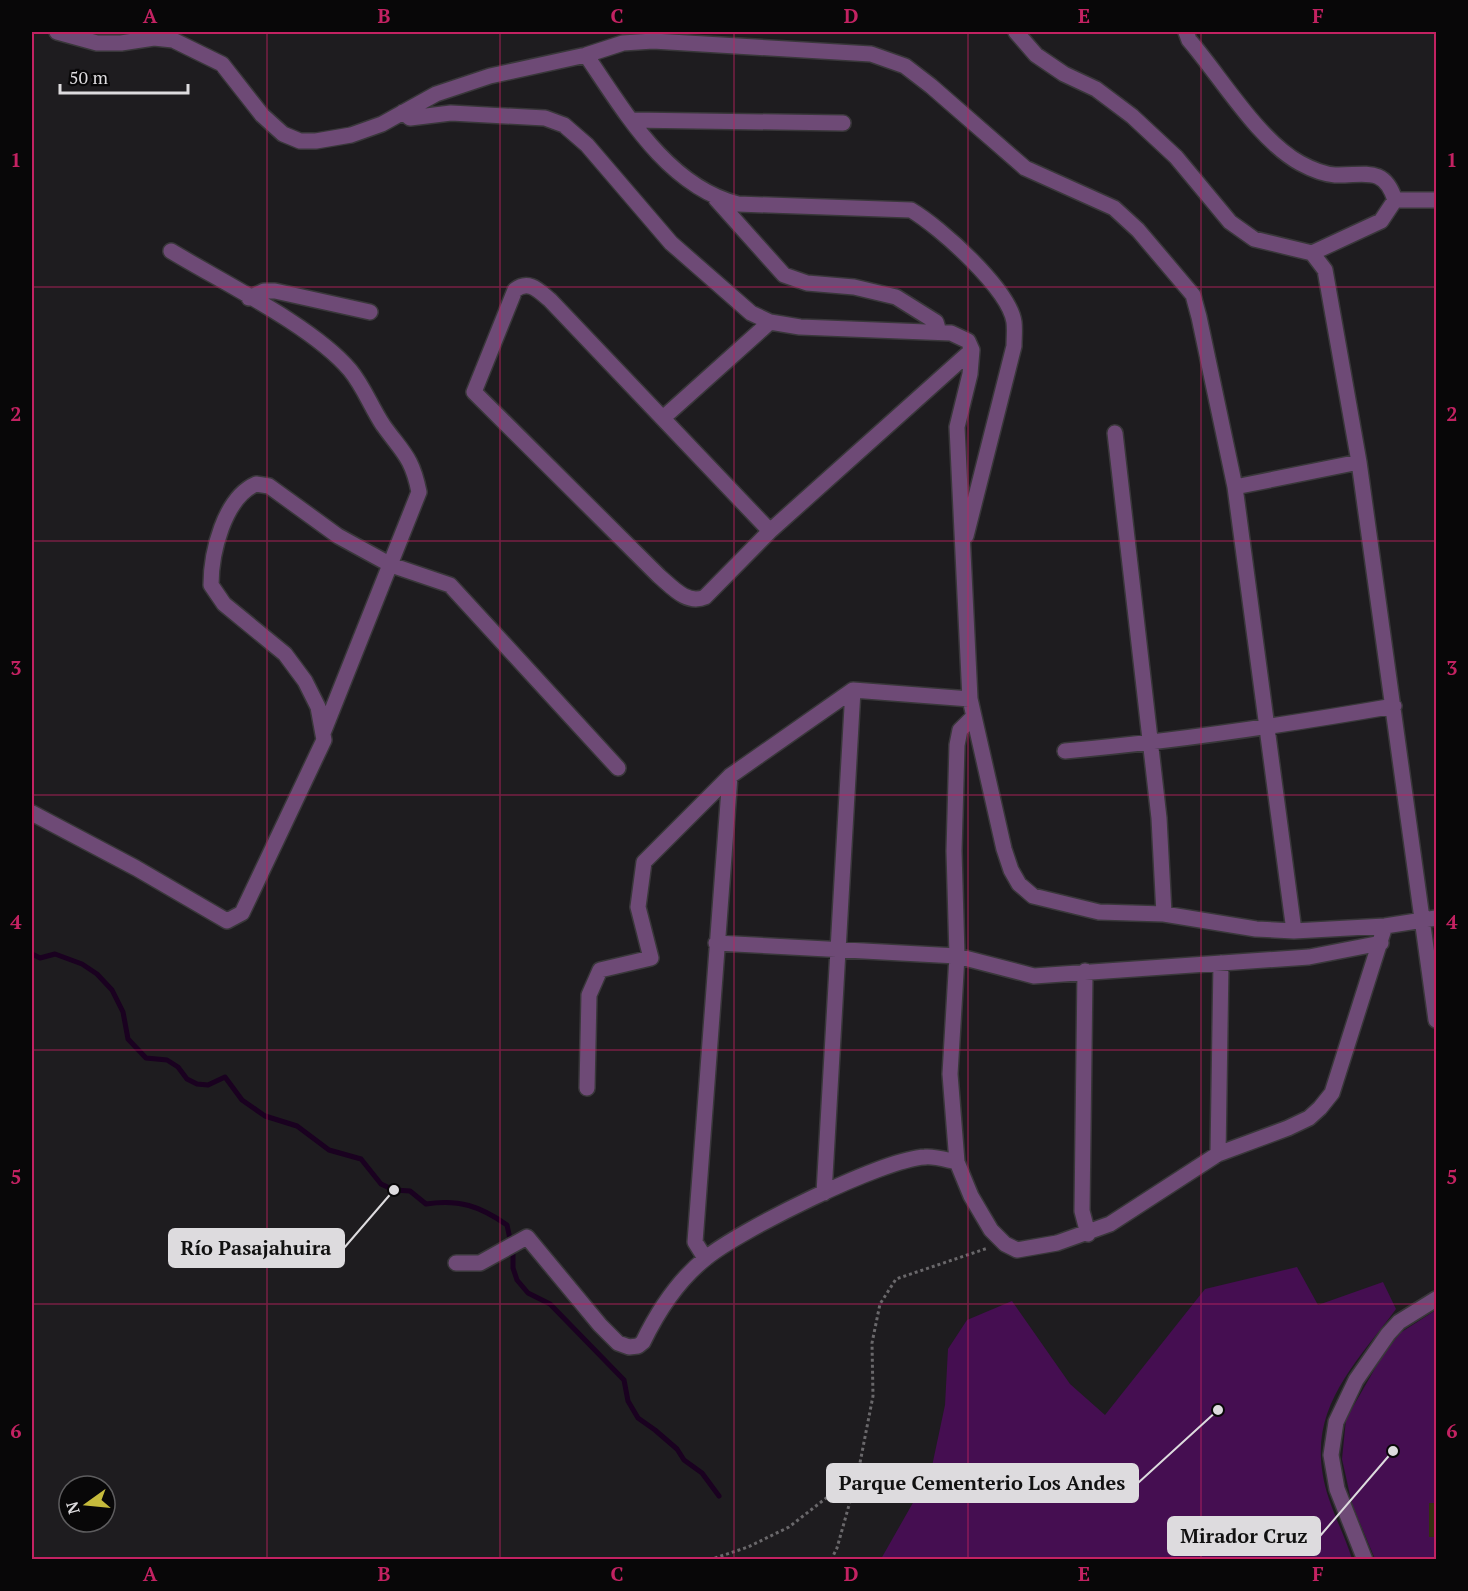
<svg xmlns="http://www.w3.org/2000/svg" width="1468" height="1591" viewBox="0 0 1468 1591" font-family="'PT Serif',serif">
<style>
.green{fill:#450e51}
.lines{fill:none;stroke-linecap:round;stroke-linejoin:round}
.stream{stroke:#1a0120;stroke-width:5}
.building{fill:#333011}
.minor-casing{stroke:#39373a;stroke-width:18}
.path{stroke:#6a686b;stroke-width:3;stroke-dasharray:3 3;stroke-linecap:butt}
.minor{stroke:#6e4a76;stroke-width:15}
.grid{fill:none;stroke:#c32262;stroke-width:1.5;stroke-opacity:0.55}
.leader{fill:none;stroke:#dddbde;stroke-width:2}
.callout-dot{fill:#dddbde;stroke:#080708;stroke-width:2}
.callout{fill:#dddbde;stroke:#dddbde;stroke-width:2}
.callout-label{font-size:20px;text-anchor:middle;font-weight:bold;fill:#111}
.neatline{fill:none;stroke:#c32262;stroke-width:2}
.grid-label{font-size:20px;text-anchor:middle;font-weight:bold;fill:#c32262}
</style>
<rect width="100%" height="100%" fill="#1e1c1f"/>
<path class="green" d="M1297 1267 1318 1305 1383 1282 1396 1309C1350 1371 1301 1415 1329 1499 1336 1520 1346 1539 1352 1559H881L931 1471 945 1405 948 1349 967 1320 1012 1301 1070 1384 1105 1415 1205 1289Z
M1436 1310V1559H1375L1352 1504 1342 1459 1346 1419 1381 1358 1400 1333Z"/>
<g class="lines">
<path class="stream" d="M32 954 40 958 55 954 82 964 97 974 112 990 123 1012 128 1039 146 1058 167 1060 178 1067 187 1079 197 1084 208 1085 225 1077 242 1100 265 1116 297 1126 329 1150 361 1159 381 1184 394 1190 410 1191 426 1204C459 1199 480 1206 507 1225L513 1253V1268L517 1280 528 1293 550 1304 624 1380 628 1401 638 1418 655 1430 677 1449 684 1460 702 1473 719 1496"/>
</g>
<path class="building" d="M1429 1503H1436V1537H1429Z"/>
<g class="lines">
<g class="minor-casing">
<path id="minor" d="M57 32 97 43H121L154 38 173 40 222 64 262 115 283 134 300 141H316L351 135 382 124 436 94 490 76 586 55 623 43 653 41 871 54 905 66 931 86 1025 168 1114 208 1138 230 1193 295 1199 317 1235 487 1294 931
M1016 32 1036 55 1064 74 1096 89 1132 116 1176 157 1230 222 1254 239 1312 253 1325 270 1359 462 1436 1020
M1186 32 1189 40C1221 77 1258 140 1300 163 1311 169 1322 174 1335 175 1364 176 1384 165 1395 200L1381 221 1312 253
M586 55C625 112 667 186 738 204L911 210C940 227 1009 289 1014 322 1015 330 1014 338 1014 346L966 536
M403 112 410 118 451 113 545 118 564 125 587 145 671 243 751 313 770 322 800 327 951 333 968 341 972 350 970 374 957 427 970 699 1004 849 1011 870 1019 884 1033 896 1099 912 1164 914 1256 929 1294 931 1385 926 1436 918
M631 120 843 123
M716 199 784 275 807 283 854 287 896 297 936 322 939 332
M1395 200H1436
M171 251C222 282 313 326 350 370 364 387 371 407 383 425 403 453 412 457 419 492L323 733
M249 298 264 291H275L370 312
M663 418 770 322
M1115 433 1159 818 1164 914
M1235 487 1359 462
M770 531 550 300C539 291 529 279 515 290L474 392 659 576C672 587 687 605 705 597L770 531 972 350
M973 717 960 730 957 745 954 851 957 956 950 1074 957 1162 971 1196 991 1230 1005 1244 1017 1250 1057 1243 1110 1224 1218 1154 1288 1128 1309 1118 1320 1108 1332 1093 1385 926
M1065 751C1176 741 1285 725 1394 706
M32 813 136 868 227 921 242 913 324 740 318 707 305 681 285 654 224 604 211 585C211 553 224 498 256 484L269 486 338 536 391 565 450 585 618 768
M716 943 957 956 1034 976 1309 957 1381 943
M1085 971 1082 1211 1088 1234
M587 1088 589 995 600 970 651 958 638 907 644 862 730 776 853 690 970 699
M1218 1154 1221 963
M824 1193 853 690
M705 1258 695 1242 730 776
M456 1263H480L527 1237 600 1325 618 1343 629 1347 638 1346 643 1342C658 1311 678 1280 706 1258 740 1230 883 1159 925 1157 935 1156 947 1160 957 1162
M1365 1560 1337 1489 1331 1455 1336 1422 1356 1380 1388 1334 1399 1322 1436 1299"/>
</g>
<path class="path" d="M709 1560 748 1547 789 1527 857 1474
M831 1560 837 1548 858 1473 873 1396 872 1343 880 1304 896 1279 988 1248"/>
<use href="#minor" class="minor"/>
</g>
<path class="grid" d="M267 32V1560M500 32V1560M734 32V1560M968 32V1560M1201 32V1560M32 287H1436M32 541H1436M32 795H1436M32 1050H1436M32 1304H1436"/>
<path class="leader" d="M394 1190L344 1248M1218 1410L1138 1483M1393 1451L1320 1536"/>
<g class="callout-dot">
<circle cx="394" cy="1190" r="6"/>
<circle cx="1218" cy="1410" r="6"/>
<circle cx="1393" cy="1451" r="6"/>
</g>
<g class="callout">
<rect x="169" y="1229" width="175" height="38" rx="6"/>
<rect x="827" y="1464" width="311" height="38" rx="6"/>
<rect x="1168" y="1517" width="152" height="38" rx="6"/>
</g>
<g class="callout-label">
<text x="256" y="1255">Río Pasajahuira</text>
<text x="982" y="1490">Parque Cementerio Los Andes</text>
<text x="1244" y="1543">Mirador Cruz</text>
</g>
<rect width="1468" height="1591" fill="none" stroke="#080708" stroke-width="66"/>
<g transform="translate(87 1504) rotate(255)"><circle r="28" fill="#080708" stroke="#5d5c5e" stroke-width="1.5"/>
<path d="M0-4.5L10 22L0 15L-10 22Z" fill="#c6bb3c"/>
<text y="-9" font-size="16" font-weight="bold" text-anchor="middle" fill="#dddbde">N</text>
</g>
<path d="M60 84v9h128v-9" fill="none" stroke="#dddbde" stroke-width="3"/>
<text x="69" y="84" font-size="18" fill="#dddbde" stroke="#080708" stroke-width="4.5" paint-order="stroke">50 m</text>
<rect x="33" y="33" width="1402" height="1525" class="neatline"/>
<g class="grid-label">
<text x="150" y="23">A</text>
<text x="384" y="23">B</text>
<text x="617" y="23">C</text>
<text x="851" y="23">D</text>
<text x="1084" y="23">E</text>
<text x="1318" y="23">F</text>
<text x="16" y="167">1</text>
<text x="1452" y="167">1</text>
<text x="16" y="421">2</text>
<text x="1452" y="421">2</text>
<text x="16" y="675">3</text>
<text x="1452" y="675">3</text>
<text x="16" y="929">4</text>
<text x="1452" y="929">4</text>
<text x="16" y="1184">5</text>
<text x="1452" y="1184">5</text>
<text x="16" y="1438">6</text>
<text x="1452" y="1438">6</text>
<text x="150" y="1581">A</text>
<text x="384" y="1581">B</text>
<text x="617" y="1581">C</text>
<text x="851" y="1581">D</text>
<text x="1084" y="1581">E</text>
<text x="1318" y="1581">F</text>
</g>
</svg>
